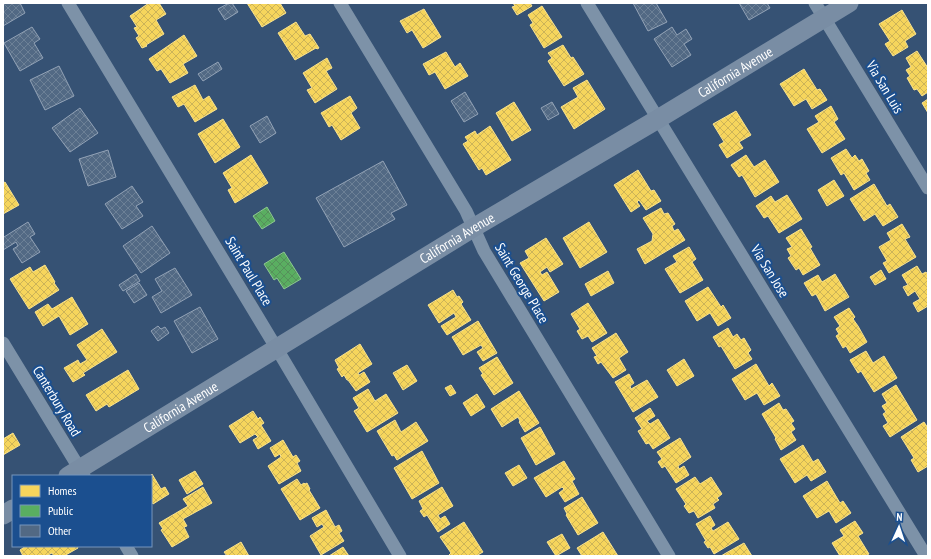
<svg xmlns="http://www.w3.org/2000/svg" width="931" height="559" viewBox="0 0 931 559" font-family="'PT Sans Narrow',sans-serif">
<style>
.homes{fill:url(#homes-cross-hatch);stroke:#f9e28d}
.public{fill:url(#public-cross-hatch);stroke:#8cc690}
.building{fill:url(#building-cross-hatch);stroke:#92a2b6}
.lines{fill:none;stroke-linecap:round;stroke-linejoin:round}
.minor{stroke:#7d92a8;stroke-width:13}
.secondary{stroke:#798da4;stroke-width:19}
.labels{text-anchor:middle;stroke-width:4;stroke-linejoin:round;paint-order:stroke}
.street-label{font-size:14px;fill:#fff;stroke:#1b4f8f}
</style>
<defs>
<pattern id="homes-cross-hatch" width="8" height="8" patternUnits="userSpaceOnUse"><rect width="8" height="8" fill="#f6d55c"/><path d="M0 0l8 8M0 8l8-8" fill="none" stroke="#ccb358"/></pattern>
<pattern id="public-cross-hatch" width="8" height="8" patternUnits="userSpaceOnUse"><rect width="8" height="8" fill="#5aae61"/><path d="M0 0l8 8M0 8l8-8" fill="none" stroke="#56915b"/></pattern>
<pattern id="building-cross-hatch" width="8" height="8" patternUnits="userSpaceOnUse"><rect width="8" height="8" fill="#526984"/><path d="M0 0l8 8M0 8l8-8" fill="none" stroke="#6c8096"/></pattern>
</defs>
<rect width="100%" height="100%" fill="#365274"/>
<path class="homes" d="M149 3H159L166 14 156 20 164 34 146 45 147 46 142 48 136 38 139 36 134 28 137 27 130 16Z
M247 3H280L286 13 262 27Z
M513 3H530L532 6 517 15 512 7 515 6Z
M542 6 562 37 544 48 530 25 533 23 528 15Z
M424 9 441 37 423 48 412 30 407 33 400 21Z
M902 10 916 34 905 41 908 47 893 56 885 44 890 41 879 24Z
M296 22 305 36 310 34 319 48 317 49 316 48 295 60 278 33Z
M184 35 197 56 183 64 188 73 170 83 161 69 157 71 149 59Z
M563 45 571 58 573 57 584 74 564 86 548 61 552 58 548 53Z
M917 51 928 68V92L922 96 917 89 914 90 907 78 910 76 906 70 911 67 906 58Z
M446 52 455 67 460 63 468 76 445 89 435 72 429 75 423 64Z
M327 58 332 68 326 71 337 89 315 103 307 90 312 88 303 73Z
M804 69 817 90 820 89 827 100 812 109 806 99 794 106 780 84Z
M587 80 605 109 574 129 561 107 578 97 573 88Z
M195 85 203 100 209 96 217 109 195 122 184 104 178 107 172 97Z
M350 96 357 108 351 113 360 128 341 140 332 125 329 127 321 113Z
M928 99V113L922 103Z
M514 102 531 130 512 141 496 113Z
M831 106 838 119 834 122 845 139 822 153 807 129 819 122 815 116Z
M736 111 751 135 739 142 743 148 727 158 719 145 724 142 713 124Z
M223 119 240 147 215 163 198 134Z
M490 126 511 160 486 175 482 168 479 170 463 144 468 141 465 137 475 131 477 135Z
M846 149 852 158 855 155 859 161 862 159 869 171 866 173 870 180 854 190 844 173 841 175 831 158Z
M251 155 268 183 235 203 228 190 232 188 223 173Z
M746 155 754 167 765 160 779 182 755 197 742 175 739 177 731 165Z
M638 170 651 191 654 190 661 201 646 210 639 200 637 202 640 206 631 212 614 185Z
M834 180 844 196 827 206 818 190Z
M5 182 19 205 3 214V183Z
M874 184 887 206 890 204 898 217 883 226 875 214 864 221 850 199Z
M787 195 802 219 779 233 768 216 764 218 756 206 771 196 775 202Z
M661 208 664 214 668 213 675 224 672 226 674 231 678 229 685 240 645 264 637 249 652 241 653 234 643 218Z
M589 222 607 252 580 268 563 238Z
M902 224 910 237 905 239 916 257 889 273 883 263 887 261 879 247 891 240 887 233Z
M801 229 812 247 810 248 820 265 803 275 799 268 796 270 788 258 791 256 787 249 792 247 786 238Z
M546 238 563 264 550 272 547 267 540 272 542 275 547 272 559 292 544 301 520 263 529 258 525 251Z
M689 247 696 259 692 262 703 280 680 293 665 269 677 262 673 256Z
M45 265 55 282 54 283 59 290 29 309 10 279 30 267 33 272Z
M917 266 922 274 926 272 928 275V306L918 312 913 303 920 299 915 291 908 296 903 287 908 285 902 275Z
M881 270 886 279 875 285 870 277Z
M608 271 614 283 591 296 585 284Z
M835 274 849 297 825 311 816 294 812 296 804 283 818 275 822 282Z
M708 287 721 307 723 305 731 318 718 326 710 313 697 321 685 301Z
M453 290 457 297 459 296 463 302 461 304 471 320 447 335 441 326 456 317 454 313 439 323 428 305Z
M72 297 88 324 70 335 59 316 43 326 35 312 48 304 52 309Z
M588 303 607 333 592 342 588 336 582 339 577 331 580 329 571 314Z
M849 308 855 317 853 319 858 326 867 342 850 353 846 346 843 348 836 336 839 334 836 329 840 326 834 317Z
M478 321 497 353 483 361 477 352 483 348 481 345 463 355 452 337Z
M728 328 733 337 737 334 741 340 744 338 751 350 748 353 752 359 735 369 721 346 719 347 713 337Z
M102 329 117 352 83 373 85 375 73 382 64 368 78 360 80 364 87 360 77 345Z
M616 333 628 352 619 358 626 370 613 378 601 362 598 364 594 357 597 356 592 348Z
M360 344 372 364 358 373 359 375 364 372 370 382 356 391 348 380H347L344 375 342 377 337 369 339 368 335 360Z
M866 351 873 363 884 356 897 378 874 392 861 371 858 373 850 360Z
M497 357 513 383 494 395 481 375 483 374 479 368Z
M684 359 694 376 677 386 667 370Z
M756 364 769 386 772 383 780 396 764 405 757 393 745 400 732 379Z
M407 365 417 381 403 390 393 373Z
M128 370 139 389 109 407 107 404 96 411 86 395Z
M629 374 634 383 630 386 631 389 647 380 658 397 633 412 615 382Z
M451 385 456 393 450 396 445 388Z
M896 385 917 420 890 437 883 426 888 423 883 414 886 412 882 406 887 403 882 394Z
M368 389 375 401 386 394 398 413 367 432 354 411 359 408 353 398Z
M519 391 539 423 525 432 519 422 520 421 518 417 502 427 491 409Z
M477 394 485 407 471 416 463 403Z
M779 403 783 410 786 409 794 421 791 423 795 429 791 432 796 440 781 450 775 439 776 438 762 414Z
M650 408 655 416 647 421 650 424 658 419 670 438 653 449 649 443 646 444 638 431 642 429 635 418Z
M253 411 258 419 260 417 264 423 261 425 271 441 258 449 253 440 258 437 255 434 240 443 229 426Z
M395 420 401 432 416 422 428 441 397 460 394 455 392 456 377 431Z
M924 422 928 428V450L926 452 928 455V466L918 472 911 460 914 458 901 437Z
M540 427 555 454 536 465 521 438Z
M13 433 20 445 3 455V439Z
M680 438 691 457 678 466 679 469 684 466 689 475 676 483 665 466 662 468 658 462 662 459 657 452Z
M283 440 293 457 296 455 300 461 297 463 301 471 279 484 268 466 281 457 280 454 275 457 270 448Z
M803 445 813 462 818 459 826 472 811 481 807 475 795 483 780 459Z
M422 451 439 483 412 499 394 468Z
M564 461 575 479 572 481 579 494 565 502 559 493 564 489 562 487 546 497 534 478Z
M519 465 527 478 513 486 505 473Z
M195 471 203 484 187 494 179 480Z
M152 474 161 489 165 487 169 494 153 504 151 501V476H150Z
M695 477 700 484 711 477 722 494 717 498 719 500 713 504 715 508 698 518 694 511 689 513 684 506 686 504 676 489Z
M297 479 301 485 304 483 305 484 307 483 310 489 309 490 320 508 300 520 281 489Z
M827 481 840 503 843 501 851 513 836 523 829 511 817 518 803 496Z
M203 487 212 503 183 519 187 526 184 527 189 537 172 547 161 530 163 529 159 523 188 506 183 499Z
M442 487 453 506 438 515 440 519 445 516 450 524 438 532 427 515 424 517 420 511 423 509 419 501Z
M582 497 598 523 578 535 566 515 567 514 564 508Z
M326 510 335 527 339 525 342 531 339 533 344 541 321 555 310 536 324 527 322 524 317 527 312 518Z
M710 516 715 525 711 528 713 531 728 522 739 539 714 554 710 547 708 548 704 542 706 541 696 524Z
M855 521 863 533 858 536 869 554 865 556H840L832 543 844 536 840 530Z
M464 522 483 552 476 556H449V555L451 553 440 537Z
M603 532 618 556H582L577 548Z
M562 534 570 548 556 556 547 542Z
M241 542 249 556H227L224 552Z
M744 543 752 556H721L726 553Z
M26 546H77L78 548 64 556H54L52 553 46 556H23L20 550Z
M343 547 349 556H329Z"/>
<path class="public" d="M267 207 275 221 262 229 253 216Z
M284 252 301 279 284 289 277 278 274 280 264 264Z"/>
<path class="building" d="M3 3H20L25 13 3 26Z
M229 3H232L238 12 225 20 218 9Z
M633 3H656L667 22 648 31Z
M739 3H767L770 8 749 20Z
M32 27 40 39 34 43 43 58 20 71 4 43Z
M672 27 677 35 686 29 692 39 684 44 691 55 672 67 654 39Z
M218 62 222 69 203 81 198 74Z
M59 66 74 96 45 110 30 80Z
M465 92 478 114 464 122 451 101Z
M552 102 559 114 548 120 541 108Z
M80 108 98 133 70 152 52 128Z
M267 116 276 133 260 143 250 126Z
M108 150 116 177 88 186 79 159Z
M383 161 407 205 391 213 395 219 344 247 316 198Z
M132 186 143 202 136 206 143 216 122 229 105 204Z
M28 222 35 234 30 237 40 252 22 263 13 249 18 246 16 242 3 250V235L4 237Z
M152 226 170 253 141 273 123 246Z
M175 268 192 295 161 313 152 297 162 291 155 279Z
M136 274 140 281 123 291 119 285Z
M139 283 147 295 134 303 126 291Z
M200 307 218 339 192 353 174 321Z
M158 326 161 329 165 327 169 333 158 341 151 331Z"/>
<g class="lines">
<path class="minor" d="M68 3 277 349 400 556
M340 3 466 211 484 251 669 556
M587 3 926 556
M815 3 928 188
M3 343 84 476
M126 546 132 556"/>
<g class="secondary">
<path id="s1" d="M68 476 473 228 658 119 849 3"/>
<path d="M3 515 13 509"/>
</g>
</g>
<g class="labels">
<g class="street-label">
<text dy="5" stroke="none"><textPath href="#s1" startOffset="780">California Avenue</textPath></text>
<text transform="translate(885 87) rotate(59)" y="5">Via San Luis</text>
<text dy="5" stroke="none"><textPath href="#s1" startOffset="456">California Avenue</textPath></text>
<text transform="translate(249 271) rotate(59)" y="5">Saint Paul Place</text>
<text transform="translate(770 271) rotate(58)" y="5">Via San Jose</text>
<text transform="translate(522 283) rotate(59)" y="5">Saint George Place</text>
<text transform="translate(57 401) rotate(59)" y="5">Canterbury Road</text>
<text dy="5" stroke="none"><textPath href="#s1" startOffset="132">California Avenue</textPath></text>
</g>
</g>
<rect width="931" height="559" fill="none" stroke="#ffffff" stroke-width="8"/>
<rect x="12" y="475" width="140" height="72" fill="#1b4f8f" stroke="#7695bc"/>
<rect x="20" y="485" width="20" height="12" fill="#f6d55c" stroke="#7695bc"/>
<text x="48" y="495" font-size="12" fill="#ffffff">Homes</text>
<rect x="20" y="505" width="20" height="12" fill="#5aae61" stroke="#7695bc"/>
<text x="48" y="515" font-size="12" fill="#ffffff">Public</text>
<rect x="20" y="525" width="20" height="12" fill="#526984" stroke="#7695bc"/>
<text x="48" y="535" font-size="12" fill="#ffffff">Other</text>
<g transform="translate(899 527) rotate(3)" stroke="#1b4f8f" stroke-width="3" paint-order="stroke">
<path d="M0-3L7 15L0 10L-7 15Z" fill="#ffffff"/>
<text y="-6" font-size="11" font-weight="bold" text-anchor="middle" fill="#ffffff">N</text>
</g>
</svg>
